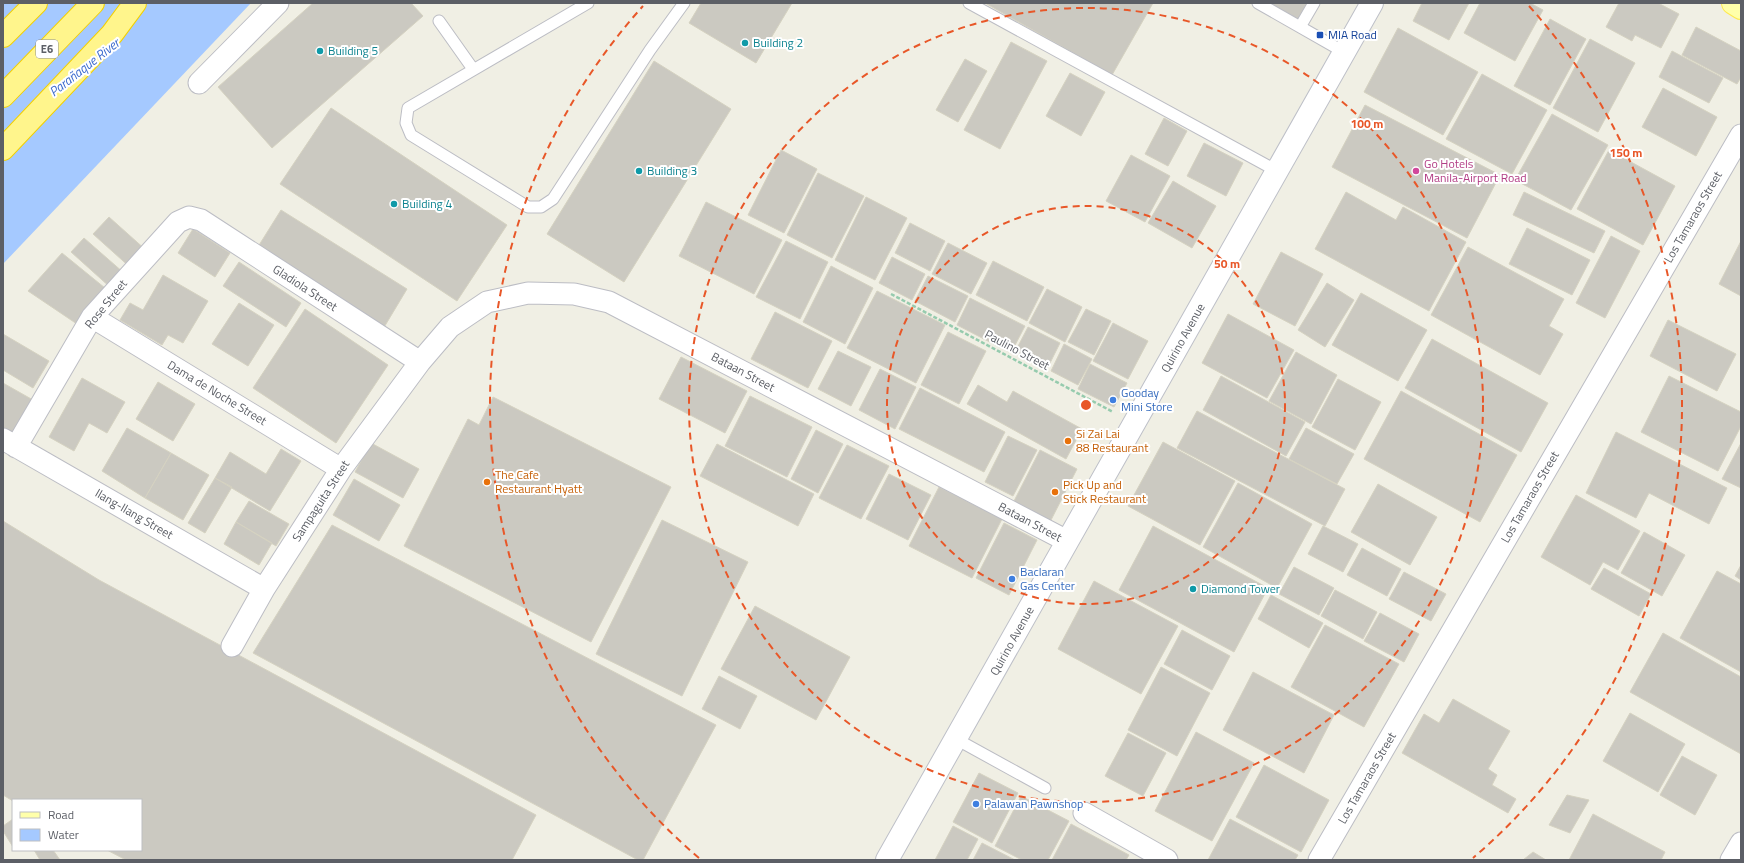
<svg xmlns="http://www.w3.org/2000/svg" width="1744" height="863" viewBox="0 0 1744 863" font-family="'Titillium Web',sans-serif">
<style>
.water{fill:#a5c9ff}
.building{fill:#cbc9c1;stroke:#d5d2c1}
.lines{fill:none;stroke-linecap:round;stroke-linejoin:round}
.service-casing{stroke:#bcbdc4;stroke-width:13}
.minor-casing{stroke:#bcbdc4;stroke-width:23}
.secondary-casing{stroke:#bec0c8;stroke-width:24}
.primary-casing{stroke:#feea4f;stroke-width:24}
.motorway-casing{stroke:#f4d000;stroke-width:24}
.path{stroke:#96cbae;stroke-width:2.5;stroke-dasharray:4 2;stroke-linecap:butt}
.service{stroke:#fff;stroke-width:11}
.minor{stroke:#fff;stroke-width:21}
.secondary{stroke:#fff;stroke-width:22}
.primary{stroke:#ffa;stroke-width:22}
.motorway{stroke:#fff58c;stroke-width:22}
.ring{fill:none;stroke:#e85728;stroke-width:2;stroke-dasharray:7 5}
.transit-dot{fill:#1a4fb4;stroke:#fff;stroke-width:1.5}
.culture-dot{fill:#0f9aa8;stroke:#fff;stroke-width:1.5}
.hotel-dot{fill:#d1479c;stroke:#fff;stroke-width:1.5}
.shop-dot{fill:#3f7fe0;stroke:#fff;stroke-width:1.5}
.food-dot{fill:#e8710a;stroke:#fff;stroke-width:1.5}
.labels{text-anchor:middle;stroke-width:4;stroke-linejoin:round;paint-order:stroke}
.shield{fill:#fff;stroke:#8d8f94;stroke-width:1}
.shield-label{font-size:11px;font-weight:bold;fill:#5c5f66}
.transit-label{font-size:12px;fill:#164399;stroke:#fff;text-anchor:start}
.culture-label{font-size:12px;fill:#0d838f;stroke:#fff;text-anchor:start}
.hotel-label{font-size:12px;fill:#b23c85;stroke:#fff;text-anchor:start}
.street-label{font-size:12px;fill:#5c5f66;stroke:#fff}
.shop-label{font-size:12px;fill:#366cbe;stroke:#fff;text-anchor:start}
.food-label{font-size:12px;fill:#c56008;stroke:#fff;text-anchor:start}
.water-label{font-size:13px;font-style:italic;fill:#3c6bce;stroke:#fff}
.centre{fill:#e85728;stroke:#fff;stroke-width:2}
.ring-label{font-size:12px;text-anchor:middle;font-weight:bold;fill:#e85728;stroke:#fff;stroke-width:4;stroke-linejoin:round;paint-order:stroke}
</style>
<rect width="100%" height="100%" fill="#f0efe4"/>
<path class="water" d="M3 3H251L3 264Z"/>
<path class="building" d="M313 3H411L423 16 272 148 218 87Z
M701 3H792L756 63 689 23Z
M985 3H1153L1112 75Z
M1270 3H1307L1298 19Z
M1422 3H1469L1449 40 1413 21Z
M1480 3H1530L1543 10 1515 61 1464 33Z
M1619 3H1658L1679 14 1661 48 1635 35 1632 41 1606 27Z
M1550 19 1586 39 1550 105 1514 86Z
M1696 27 1741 51V77L1737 84 1682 55Z
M1398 28 1478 72 1443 135 1364 92Z
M1590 39 1635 63 1598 132 1553 108Z
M1011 42 1047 61 1000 149 964 130Z
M1672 51 1723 78 1709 103 1659 77Z
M965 59 987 71 958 122 936 110Z
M654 61 731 109 624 282 547 234Z
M1070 73 1105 92 1081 136 1046 116Z
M1482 74 1547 110 1512 174 1446 139Z
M1663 88 1717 117 1696 156 1642 127Z
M1365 105 1500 175 1467 238 1332 167Z
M331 108 507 225 457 301 280 184Z
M1552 114 1608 145 1571 210 1515 180Z
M1164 118 1187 131 1168 166 1145 154Z
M1204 143 1243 163 1226 196 1187 176Z
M781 150 817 169 784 233 748 215Z
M1609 150 1675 186 1643 245 1577 209Z
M1131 155 1170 176 1145 222 1106 201Z
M818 173 864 196 832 258 787 235Z
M1173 181 1216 206 1192 248 1148 223Z
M1346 192 1396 220 1403 207 1466 242 1429 311 1315 249Z
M1524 192 1605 231 1594 253 1513 215Z
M866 197 907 218 875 280 835 260Z
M706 202 782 240 754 294 679 256Z
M281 210 407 289 383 329 256 250Z
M109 217 147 251 132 269 93 234Z
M910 223 945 241 930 271 895 253Z
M1527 228 1590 260 1572 295 1509 264Z
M193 229 230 253 215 277 178 253Z
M1611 236 1640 251 1605 318 1576 303Z
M84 238 124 273 111 288 71 252Z
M786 241 828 262 800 319 756 297Z
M1741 241V296L1719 284Z
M948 243 987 263 971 294 932 274Z
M1468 247 1564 299 1549 326 1563 334 1540 375 1431 315Z
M1281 252 1323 274 1295 326 1253 304Z
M62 253 105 288 77 324 28 291Z
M892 257 925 274 912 300 879 283Z
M993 261 1044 287 1027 321 976 295Z
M239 262 301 303 286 327 223 286Z
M831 266 873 288 845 344 803 322Z
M163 275 208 301 183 343 168 335 162 345 120 320 130 303 143 310Z
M928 276 968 296 955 322 915 301Z
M1327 283 1354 300 1325 347 1298 330Z
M1047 289 1082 307 1065 342 1029 323Z
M877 291 945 325 916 383 847 348Z
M1361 293 1427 330 1398 381 1332 345Z
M970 298 1025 326 1011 353 957 325Z
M239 303 274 325 248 366 212 344Z
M305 309 388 365 336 443 253 388Z
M1086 309 1111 321 1094 355 1068 342Z
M775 312 832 341 808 388 751 359Z
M1228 314 1294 350 1267 398 1202 363Z
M1668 320 1736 354 1717 391 1650 356Z
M1113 323 1148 341 1128 379 1093 361Z
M1028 327 1060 343 1047 369 1015 352Z
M948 332 986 351 959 404 921 385Z
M3 334 49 361 33 388 3 370Z
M1432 339 1548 403 1521 452 1405 388Z
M1064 344 1092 359 1078 385 1051 371Z
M838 351 871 367 851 406 818 389Z
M1296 352 1337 375 1311 424 1269 401Z
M681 357 747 391 725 433 659 399Z
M1090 364 1127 383 1114 407 1078 389Z
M880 369 916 387 895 429 859 410Z
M1221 376 1305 422 1286 456 1203 410Z
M1669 376 1741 412V426L1718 471 1641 432Z
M82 378 125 402 107 433 89 423 74 451 49 437Z
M1338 379 1381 402 1355 450 1312 427Z
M158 382 195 404 173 441 136 419Z
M3 383 33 400 14 435 3 429Z
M978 385 1007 402 1013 391 1082 429 1066 459 967 404Z
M920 388 1005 432 984 472 899 429Z
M1401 391 1517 455 1480 522 1364 459Z
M750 396 812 427 787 477 725 446Z
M493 397 671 487 591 642 404 546 468 419 479 425Z
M1197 411 1345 489 1325 526 1177 448Z
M127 428 171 453 145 498 102 471Z
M1306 428 1354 454 1337 484 1289 459Z
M816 430 843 444 818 493 791 479Z
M1616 432 1727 488 1709 524 1649 493 1636 518 1586 493Z
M1008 436 1037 450 1013 496 985 482Z
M1163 442 1235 481 1200 545 1128 506Z
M371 443 419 469 403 498 355 472Z
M1741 443V488L1722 479Z
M717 444 814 494 798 526 700 476Z
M847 445 889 466 861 519 819 498Z
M281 449 301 461 270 511 215 478 230 452 266 474Z
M1040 450 1077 469 1049 524 1012 505Z
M171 453 209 475 183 520 145 498Z
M889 474 931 495 908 540 866 519Z
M215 478 232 487 205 533 188 523Z
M354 479 400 505 379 541 333 515Z
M1238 483 1312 524 1277 588 1203 547Z
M1378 484 1437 517 1410 565 1351 532Z
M939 487 1002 519 972 578 909 546Z
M1576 495 1640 531 1618 570 1603 562 1590 585 1541 557Z
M249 501 289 524 276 546 236 522Z
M662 520 748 562 682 696 596 654Z
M3 521 99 580 536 815 512 860H126L107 850H141V800L13 801 3 795Z
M236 522 272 543 259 565 224 544Z
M1004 523 1037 540 1009 595 976 578Z
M332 525 716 725 643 860H638L253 653Z
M1153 526 1268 588 1234 652 1119 590Z
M1323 526 1358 544 1343 572 1308 554Z
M1644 532 1685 555 1662 596 1621 573Z
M1362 548 1401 569 1387 596 1347 575Z
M1741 565V580L1735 576Z
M1294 567 1334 588 1319 615 1279 594Z
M1604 568 1651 594 1639 616 1591 589Z
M1717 571 1741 584V672L1680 638Z
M1404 572 1446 594 1431 621 1389 599Z
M1094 581 1178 626 1141 694 1058 649Z
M1335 590 1377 612 1363 639 1321 616Z
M1271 595 1323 623 1309 648 1258 619Z
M755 606 850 657 816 720 721 669Z
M1380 613 1419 634 1404 662 1364 641Z
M1325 625 1399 664 1364 727 1291 687Z
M1182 630 1230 656 1212 690 1164 664Z
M1663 633 1741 677V754L1630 692Z
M1161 667 1210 693 1177 756 1128 730Z
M1253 672 1334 715 1304 773 1223 730Z
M719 676 757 696 740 729 702 709Z
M1453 699 1510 731 1488 769 1497 775 1492 785 1516 799 1508 813 1402 753 1424 714 1439 723Z
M1630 713 1685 744 1658 792 1603 761Z
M1196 732 1254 763 1212 841 1155 811Z
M1128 733 1166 753 1143 796 1105 776Z
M1682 756 1717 775 1695 815 1660 795Z
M1264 765 1329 800 1301 852 1236 817Z
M979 773 1018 793 992 843 953 822Z
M1567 795 1589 800 1570 833 1549 825Z
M1021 796 1069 821 1048 860H1022L995 846Z
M1593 814 1665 852 1661 860H1569Z
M13 819V847L3 831V826Z
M1230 819 1298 855 1295 860H1208Z
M1071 824 1129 855 1126 860H1052Z
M953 826 978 839 967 860H935Z
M982 843 1015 860H973Z
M34 850H53L60 860H40Z
M1533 852 1546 860H1523Z"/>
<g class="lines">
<g class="service-casing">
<path id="service" d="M588 3 408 108 406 123 411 135 528 207H541L553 199 650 50 684 3
M969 3 1277 171
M1258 3 1344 52
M439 21 473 69
M1300 27 1314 3
M956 739 1045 788"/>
</g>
<g class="minor-casing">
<path id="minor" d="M199 83 278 3
M92 317 341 469
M3 439 264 589
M16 447 92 317 178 222 189 217 201 220 420 362
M232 646 264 589 341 469 420 362 450 327 487 302 528 293 574 294 609 302 1067 541
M1084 813 1167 860
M1319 860 1741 135
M1731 860 1741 843"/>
</g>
<g class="secondary-casing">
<path id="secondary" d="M887 860 1372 3"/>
</g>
<g class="primary-casing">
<path id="primary" d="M1733 3 1741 8"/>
</g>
<g class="motorway-casing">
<path id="motorway" d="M3 36 36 3
M3 96 93 3
M3 149 112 34 135 3"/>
</g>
<path class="path" d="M891 294 1113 412"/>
<use href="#service" class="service"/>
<use href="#minor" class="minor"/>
<use href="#secondary" class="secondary"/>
<use href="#primary" class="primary"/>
<use href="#motorway" class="motorway"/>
</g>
<g class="ring">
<circle cx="1086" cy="405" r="199"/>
<circle cx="1086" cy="405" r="397"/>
<path d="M699 858A596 596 0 0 1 643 6M1529 6A596 596 0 0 1 1473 858"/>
</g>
<rect class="transit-dot" x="1316" y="31" width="8" height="8" rx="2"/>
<g class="culture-dot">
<circle cx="745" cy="43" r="4"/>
<circle cx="320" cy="51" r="4"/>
<circle cx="639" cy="171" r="4"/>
<circle cx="394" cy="204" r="4"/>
<circle cx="1193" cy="589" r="4"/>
</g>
<circle class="hotel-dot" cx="1416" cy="171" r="4"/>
<g class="shop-dot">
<circle cx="1113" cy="400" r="4"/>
<circle cx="1012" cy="579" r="4"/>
<circle cx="976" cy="804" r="4"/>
</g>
<g class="food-dot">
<circle cx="1068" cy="441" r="4"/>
<circle cx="487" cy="482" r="4"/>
<circle cx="1055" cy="492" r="4"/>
</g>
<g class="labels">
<rect class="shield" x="36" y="40" width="22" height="18" rx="3"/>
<g class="shield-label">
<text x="47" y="53">E6</text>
</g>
<g class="transit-label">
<text x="1328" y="39">MIA Road</text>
</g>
<g class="culture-label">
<text x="753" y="47">Building 2</text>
<text x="328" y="55">Building 5</text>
<text x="647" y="175">Building 3</text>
<text x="402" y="208">Building 4</text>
<text x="1201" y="593">Diamond Tower</text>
</g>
<g class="hotel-label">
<text x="1424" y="168">Go Hotels<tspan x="1424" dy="14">Manila-Airport Road</tspan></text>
</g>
<g class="street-label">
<text transform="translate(1693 217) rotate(-60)" y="4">Los Tamaraos Street</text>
<text transform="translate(305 288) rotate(33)" y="4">Gladiola Street</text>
<text transform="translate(106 304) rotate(-51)" y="4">Rose Street</text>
<text transform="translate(1183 338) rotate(-61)" y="4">Quirino Avenue</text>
<text transform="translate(1017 350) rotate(28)" y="4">Paulino Street</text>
<text transform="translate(743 372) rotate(28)" y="4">Bataan Street</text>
<text transform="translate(217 393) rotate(31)" y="4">Dama de Noche Street</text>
<text transform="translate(1530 497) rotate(-60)" y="4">Los Tamaraos Street</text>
<text transform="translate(321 501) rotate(-57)" y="4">Sampaguita Street</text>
<text transform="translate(134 514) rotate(30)" y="4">Ilang-Ilang Street</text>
<text transform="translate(1030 522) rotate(28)" y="4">Bataan Street</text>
<text transform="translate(1012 641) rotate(-61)" y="4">Quirino Avenue</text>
<text transform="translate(1367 778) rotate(-60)" y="4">Los Tamaraos Street</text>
</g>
<g class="shop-label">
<text x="1121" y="397">Gooday<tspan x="1121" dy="14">Mini Store</tspan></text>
<text x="1020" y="576">Baclaran<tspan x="1020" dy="14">Gas Center</tspan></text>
<text x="984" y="808">Palawan Pawnshop</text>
</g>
<g class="food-label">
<text x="1076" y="438">Si Zai Lai<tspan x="1076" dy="14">88 Restaurant</tspan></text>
<text x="495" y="479">The Cafe<tspan x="495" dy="14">Restaurant Hyatt</tspan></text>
<text x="1063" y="489">Pick Up and<tspan x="1063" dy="14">Stick Restaurant</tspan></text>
</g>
<g class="water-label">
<text transform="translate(84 67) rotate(-38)" y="5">Parañaque River</text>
</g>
</g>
<circle cx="1086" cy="405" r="6" class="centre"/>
<g class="ring-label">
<text x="1367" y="128">100 m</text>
<text x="1626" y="157">150 m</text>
<text x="1227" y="268">50 m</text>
</g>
<rect width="1744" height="863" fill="none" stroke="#5c5f66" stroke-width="8"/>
<rect x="12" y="799" width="130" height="52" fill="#ffffff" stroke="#bebfc2"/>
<rect x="20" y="812" width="20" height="6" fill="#ffffaa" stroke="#bebfc2"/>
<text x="48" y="819" font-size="12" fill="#5c5f66">Road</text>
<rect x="20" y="829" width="20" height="12" fill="#a5c9ff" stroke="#bebfc2"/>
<text x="48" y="839" font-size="12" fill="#5c5f66">Water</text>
</svg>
